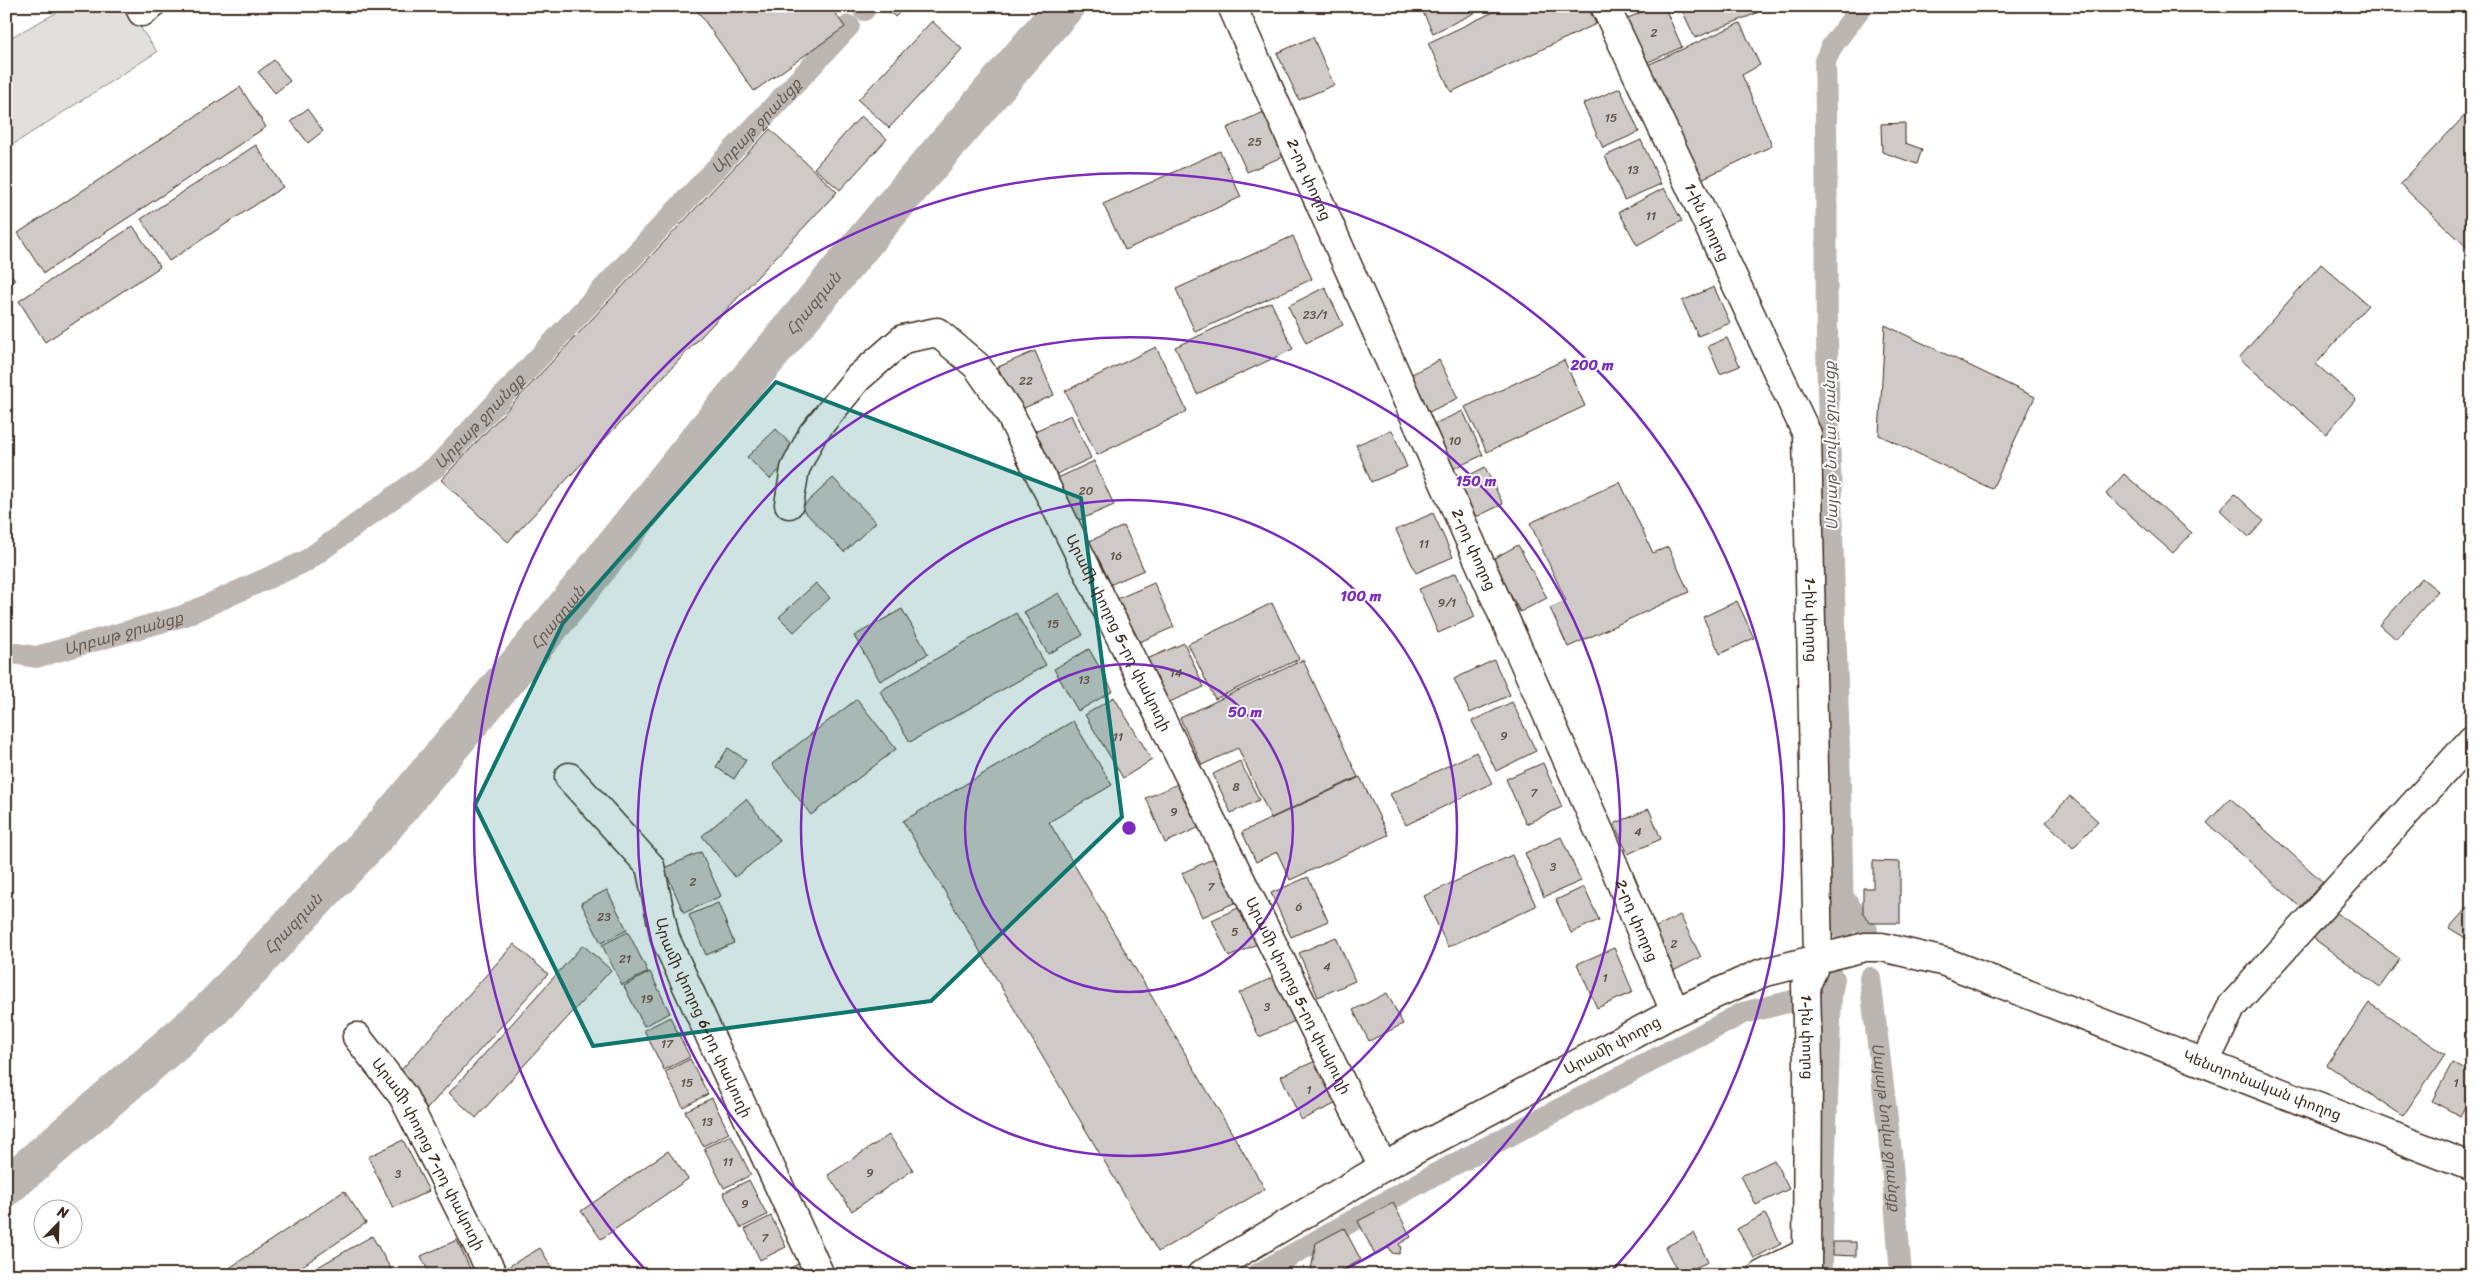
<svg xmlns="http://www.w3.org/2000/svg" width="2478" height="1281" viewBox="0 0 2478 1281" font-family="Sriracha,'Noto Sans Armenian',sans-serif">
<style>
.green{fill:#e2e0de;stroke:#8e857e}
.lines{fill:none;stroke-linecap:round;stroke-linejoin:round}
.canal{stroke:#bcb6b3;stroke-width:22}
.river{stroke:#bcb6b3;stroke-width:39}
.building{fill:#cfcac7;stroke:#3b2a1e}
.minor-casing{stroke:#3b2a1e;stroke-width:31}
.major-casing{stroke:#3b2a1e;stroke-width:31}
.minor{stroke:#fff;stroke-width:28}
.major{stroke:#fff;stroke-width:28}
.marked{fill:#0f766e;fill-opacity:0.2;stroke:#0f766e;stroke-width:4;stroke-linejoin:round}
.ring{fill:none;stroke:#7b2cbf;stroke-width:2.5}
.labels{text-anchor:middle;stroke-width:4;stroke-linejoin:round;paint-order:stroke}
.number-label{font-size:12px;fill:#605248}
.street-label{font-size:15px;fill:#3b2a1e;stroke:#fff}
.water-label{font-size:16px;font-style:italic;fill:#685b52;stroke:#fff}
.centre{fill:#7b2cbf;stroke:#fff;stroke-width:2.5}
.ring-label{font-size:15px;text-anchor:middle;font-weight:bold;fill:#7b2cbf;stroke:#fff;stroke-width:4;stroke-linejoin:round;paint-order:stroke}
</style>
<rect width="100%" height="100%" fill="#fff"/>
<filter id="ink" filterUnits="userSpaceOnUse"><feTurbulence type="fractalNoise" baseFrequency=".02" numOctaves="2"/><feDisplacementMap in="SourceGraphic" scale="10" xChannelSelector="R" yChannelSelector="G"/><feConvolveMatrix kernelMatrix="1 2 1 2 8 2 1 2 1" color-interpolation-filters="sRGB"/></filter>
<g filter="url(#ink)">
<path class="green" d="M69 6H126L157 52 6 149V40Z"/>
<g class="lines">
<g class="canal">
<path d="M864 10 867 6"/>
<path id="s1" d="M6 652 36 657 183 616 306 561 437 466 849 26"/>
<path d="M1842 896 1867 930"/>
<path d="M1843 931C1841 750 1832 570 1828 389 1825 280 1828 170 1825 61L1832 46 1862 6"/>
<path id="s2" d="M1870 978 1891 1152 1901 1275"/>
<path d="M1256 1275 1432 1176 1743 1013 1801 999"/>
<path d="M1822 1275V1229L1831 995 1834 979"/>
</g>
<path class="river" id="s3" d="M6 1187 210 1011 380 831 566 607 698 441 888 213 1065 6"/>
</g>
<path class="building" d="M694 6H830L845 27 754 91Z
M885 6H907L895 17Z
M1420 6H1489L1433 33Z
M1506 6H1587L1596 24 1451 92 1428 43Z
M1655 6H1664L1682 47 1646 63 1626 19Z
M1690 6H1754L1757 13 1695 38 1682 10Z
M932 21 962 49 889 128 858 100Z
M1740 23 1760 65 1742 75 1772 146 1695 182 1643 67Z
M1313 37 1334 85 1299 100 1277 53Z
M274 60 290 81 275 93 258 72Z
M240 87 266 127 44 273 18 233Z
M1620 88 1639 132 1603 148 1583 104Z
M307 109 323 131 308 143 291 121Z
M2469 111 2472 113V252L2400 184Z
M1264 112 1284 156 1247 172 1227 128Z
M861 116 887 139 840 190 814 168Z
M1905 123V143L1922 149 1917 164 1882 152 1881 124Z
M770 129 837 192 508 542 441 480Z
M1641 140 1661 184 1624 200 1605 156Z
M256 145 283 187 169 261 141 219Z
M1220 151 1241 197 1125 250 1103 204Z
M1664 188 1682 221 1637 245 1619 212Z
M133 226 160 267 45 342 19 301Z
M1293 236 1312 279 1195 332 1176 289Z
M2321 264 2368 305 2316 364 2356 399 2326 434 2239 358Z
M6 266 15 280 6 286Z
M1325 287 1343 325 1306 343 1288 306Z
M1714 287 1730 323 1698 336 1682 301Z
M1271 302 1293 349 1197 394 1175 347Z
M1885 325 2035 397 1992 489 1879 435Z
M1727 338 1740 366 1720 374 1708 346Z
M1156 347 1187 411 1097 455 1065 391Z
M1035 351 1054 395 1017 411 998 367Z
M1439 360 1458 398 1427 413 1408 376Z
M1564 360 1585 406 1487 452 1465 407Z
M1463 411 1483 455 1446 472 1427 427Z
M1071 415 1091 458 1055 475 1035 431Z
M776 429 798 452 770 479 747 457Z
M1392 430 1407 467 1371 482 1356 445Z
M1094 461 1114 505 1077 521 1058 478Z
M1485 467 1503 504 1476 517 1458 481Z
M2124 474 2192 533 2173 553 2106 494Z
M833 478 876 522 844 552 801 508Z
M1620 482 1653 553 1668 547 1689 592 1568 647 1550 608 1566 601 1530 523Z
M2235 494 2264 521 2249 537 2220 510Z
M1433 513 1453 557 1416 573 1396 530Z
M1124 526 1144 570 1107 586 1087 542Z
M1518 545 1547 598 1520 612 1491 560Z
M1456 573 1475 617 1438 633 1419 589Z
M2422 578 2438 591 2396 639 2380 625Z
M816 583 830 598 794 632 779 617Z
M1154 583 1174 627 1137 643 1117 599Z
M1059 593 1083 635 1048 654 1024 612Z
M1737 601 1754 638 1720 654 1703 617Z
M1272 603 1299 659 1215 699 1188 644Z
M902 609 928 654 880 681 854 636Z
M1016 613 1046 665 910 742 880 691Z
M1184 643 1204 687 1167 703 1147 659Z
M1089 649 1113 691 1078 711 1054 669Z
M1303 660 1358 777 1271 818 1238 748 1202 765 1180 718Z
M1494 660 1510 695 1470 713 1454 679Z
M1114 697 1152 760 1123 778 1085 715Z
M857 699 896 749 811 815 772 764Z
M1512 702 1536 751 1496 771 1472 721Z
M1073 721 1112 785 1049 822 1265 1189 1158 1252 903 821Z
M728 748 746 760 734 779 716 767Z
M1476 752 1492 783 1406 825 1390 794Z
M1240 761 1259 800 1231 813 1213 774Z
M1543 763 1562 807 1526 824 1506 779Z
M1360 777 1388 835 1290 880 1277 852 1256 862 1242 832Z
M1182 782 1202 826 1165 843 1146 798Z
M2070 796 2098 821 2073 848 2046 822Z
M2230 798 2323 882 2300 907 2207 823Z
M746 799 780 841 735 877 702 836Z
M1649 809 1661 839 1628 854 1614 824Z
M1561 837 1581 881 1544 897 1525 853Z
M701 852 721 896 684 913 664 868Z
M1512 855 1536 906 1448 947 1424 896Z
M1219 856 1239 901 1202 917 1182 873Z
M1873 861 1900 862V923H1870L1863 913V888H1873Z
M1308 877 1328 921 1291 937 1271 893Z
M1584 887 1599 920 1571 933 1556 900Z
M607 890 627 930 601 943 581 903Z
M2472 902V942L2449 928Z
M718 903 734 943 706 955 689 915Z
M1240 907 1257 944 1229 957 1212 920Z
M2333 910 2400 959 2380 987 2313 938Z
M1680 915 1701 957 1667 974 1646 932Z
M628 932 648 972 622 985 602 945Z
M1336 937 1355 981 1318 997 1299 953Z
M514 944 548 974 427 1109 393 1079Z
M583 945 611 970 476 1118 449 1093Z
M1614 948 1633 992 1597 1008 1577 964Z
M650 972 670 1013 644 1026 624 986Z
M1276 976 1295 1021 1259 1037 1239 993Z
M1387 993 1403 1024 1369 1041 1353 1010Z
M2369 1003 2445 1054 2403 1116 2327 1065Z
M670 1017 690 1057 664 1070 644 1030Z
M690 1059 708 1094 683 1107 665 1072Z
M1318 1060 1337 1103 1301 1120 1281 1076Z
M2452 1063 2472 1073V1093L2460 1116 2432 1101Z
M712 1098 729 1133 703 1146 685 1111Z
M731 1135 751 1175 724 1188 704 1148Z
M889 1135 913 1170 852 1211 828 1175Z
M403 1140 429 1191 393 1208 368 1157Z
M668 1151 688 1179 601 1239 581 1211Z
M1774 1160 1789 1189 1756 1205 1741 1176Z
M749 1180 767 1215 741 1228 723 1193Z
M344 1191 366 1223 289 1275H228L225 1271Z
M1393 1203 1411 1237 1399 1244 1401 1248 1399 1254 1392 1253 1389 1247 1375 1255 1358 1221Z
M1765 1214 1781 1244 1754 1258 1737 1229Z
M771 1216 786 1247 760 1260 745 1229Z
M1344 1228 1361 1260 1333 1275H1310L1316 1243Z
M1694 1233 1708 1262 1679 1275 1665 1247Z
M372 1236 392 1271 385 1275H304Z
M457 1240 473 1275H430L421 1256Z
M1833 1242H1856V1256L1833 1255Z
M540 1248 555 1272 551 1275H510L506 1268Z
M800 1263 806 1275H776Z"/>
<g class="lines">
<g class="minor-casing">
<g id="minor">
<path d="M139 6 142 12 150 6"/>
<path id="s4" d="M1232 6 1604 842 1675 1012"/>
<path id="s5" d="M1605 6 1807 434 1818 958 1806 985 1808 1066 1807 1275"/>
<path id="s6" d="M789 504 795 469 813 433 858 378 903 339 937 332 977 366 1009 412 1383 1167"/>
<path id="s7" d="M569 777 650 866 665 938 820 1275"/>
<path id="s8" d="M357 1037 403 1096 493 1275"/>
<path d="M2205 1062 2232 1006 2472 740"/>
<path d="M1762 1275 1807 1252"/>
</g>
</g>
<g class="major-casing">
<g id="major">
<path id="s9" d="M1201 1275 1383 1167 1675 1012 1762 973 1865 947H1882L1945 962 2472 1167"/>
</g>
</g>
<use href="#minor" class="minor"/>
<use href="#major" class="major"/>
</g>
</g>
<path class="marked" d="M776 382 1081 498 1122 817 931 1001 593 1046 475 805 563 623Z"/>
<g class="ring">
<circle cx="1129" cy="828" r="164"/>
<circle cx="1129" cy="828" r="328"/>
<path d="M921 1273A491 491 0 1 1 1337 1273"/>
<path d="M650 1275A655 655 0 1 1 1608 1275"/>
</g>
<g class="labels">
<g class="number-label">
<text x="1654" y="37">2</text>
<text x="1611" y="122">15</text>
<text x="1255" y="146">25</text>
<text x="1633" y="174">13</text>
<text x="1651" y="220">11</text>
<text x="1315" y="319">23/1</text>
<text x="1026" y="385">22</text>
<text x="1455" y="445">10</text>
<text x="1086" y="495">20</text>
<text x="1424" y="548">11</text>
<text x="1116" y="560">16</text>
<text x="1447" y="607">9/1</text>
<text x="1053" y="628">15</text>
<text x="1176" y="677">14</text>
<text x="1084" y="684">13</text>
<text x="1504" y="740">9</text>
<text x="1118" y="741">11</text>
<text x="1236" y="791">8</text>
<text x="1534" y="797">7</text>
<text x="1174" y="816">9</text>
<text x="1638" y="836">4</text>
<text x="1553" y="871">3</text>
<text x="693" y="886">2</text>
<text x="1211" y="891">7</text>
<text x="1299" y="911">6</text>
<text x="604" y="921">23</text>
<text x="1235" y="936">5</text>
<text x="1674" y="948">2</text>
<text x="625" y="963">21</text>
<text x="1327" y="971">4</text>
<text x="1605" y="982">1</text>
<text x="647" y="1003">19</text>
<text x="1267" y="1011">3</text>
<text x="667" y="1048">17</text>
<text x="687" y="1087">15</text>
<text x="2456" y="1087">1</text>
<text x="1309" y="1094">1</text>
<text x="707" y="1126">13</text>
<text x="728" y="1166">11</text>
<text x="870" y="1177">9</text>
<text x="398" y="1178">3</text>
<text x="745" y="1208">9</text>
<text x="765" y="1242">7</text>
</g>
<g class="street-label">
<text dy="5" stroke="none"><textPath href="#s4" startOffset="190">2-րդ փողոց</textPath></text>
<text dy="5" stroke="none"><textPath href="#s5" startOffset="239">1-ին փողոց</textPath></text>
<text dy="5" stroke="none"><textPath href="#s4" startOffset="595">2-րդ փողոց</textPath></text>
<text dy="5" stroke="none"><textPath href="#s5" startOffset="659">1-ին փողոց</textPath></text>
<text dy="5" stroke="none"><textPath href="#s6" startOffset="596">Արամի փողոց 5-րդ փակուղի</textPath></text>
<text dy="5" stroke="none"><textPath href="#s4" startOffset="1000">2-րդ փողոց</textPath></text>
<text dy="5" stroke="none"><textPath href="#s6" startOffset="1001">Արամի փողոց 5-րդ փակուղի</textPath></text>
<text dy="5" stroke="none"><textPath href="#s7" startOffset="282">Արամի փողոց 6-րդ փակուղի</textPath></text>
<text dy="5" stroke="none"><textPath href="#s5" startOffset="1079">1-ին փողոց</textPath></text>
<text dy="5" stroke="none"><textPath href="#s9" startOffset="471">Արամի փողոց</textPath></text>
<text dy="5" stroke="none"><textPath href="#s9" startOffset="1166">Կենտրոնական փողոց</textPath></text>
<text dy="5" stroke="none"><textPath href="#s8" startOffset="138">Արամի փողոց 7-րդ փակուղի</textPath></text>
</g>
<g class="water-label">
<text dy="6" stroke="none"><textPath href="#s1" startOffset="946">Արբաթ ջրանցք</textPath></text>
<text dy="6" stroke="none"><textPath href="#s3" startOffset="1200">Հրազդան</textPath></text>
<text dy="6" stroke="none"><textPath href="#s1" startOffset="541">Արբաթ ջրանցք</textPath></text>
<text transform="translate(1830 446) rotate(-91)" y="6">Սայաթ Նովա ջրանցք</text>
<text dy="6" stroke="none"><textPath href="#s3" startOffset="795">Հրազդան</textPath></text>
<text dy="6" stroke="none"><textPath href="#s1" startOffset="121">Արբաթ ջրանցք</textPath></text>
<text dy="6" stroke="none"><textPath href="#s3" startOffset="390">Հրազդան</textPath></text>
<text dy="6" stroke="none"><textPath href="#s2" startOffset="150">Սայաթ Նովա ջրանցք</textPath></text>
</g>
</g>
<circle cx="1129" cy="828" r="8" class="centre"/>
<g class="ring-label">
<text x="1592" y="370">200 m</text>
<text x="1476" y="486">150 m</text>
<text x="1361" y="601">100 m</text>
<text x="1245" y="717">50 m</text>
</g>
<rect width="2478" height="1281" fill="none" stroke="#fff" stroke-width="25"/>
<rect x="12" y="12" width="2453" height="1256" fill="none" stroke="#3b2a1e" stroke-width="2" filter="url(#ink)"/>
<g transform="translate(58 1224) rotate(23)"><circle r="24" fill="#ffffff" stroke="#b1aaa5"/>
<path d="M0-4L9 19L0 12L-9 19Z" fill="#3b2a1e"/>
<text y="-8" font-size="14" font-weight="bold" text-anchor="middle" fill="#3b2a1e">N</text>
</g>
</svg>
